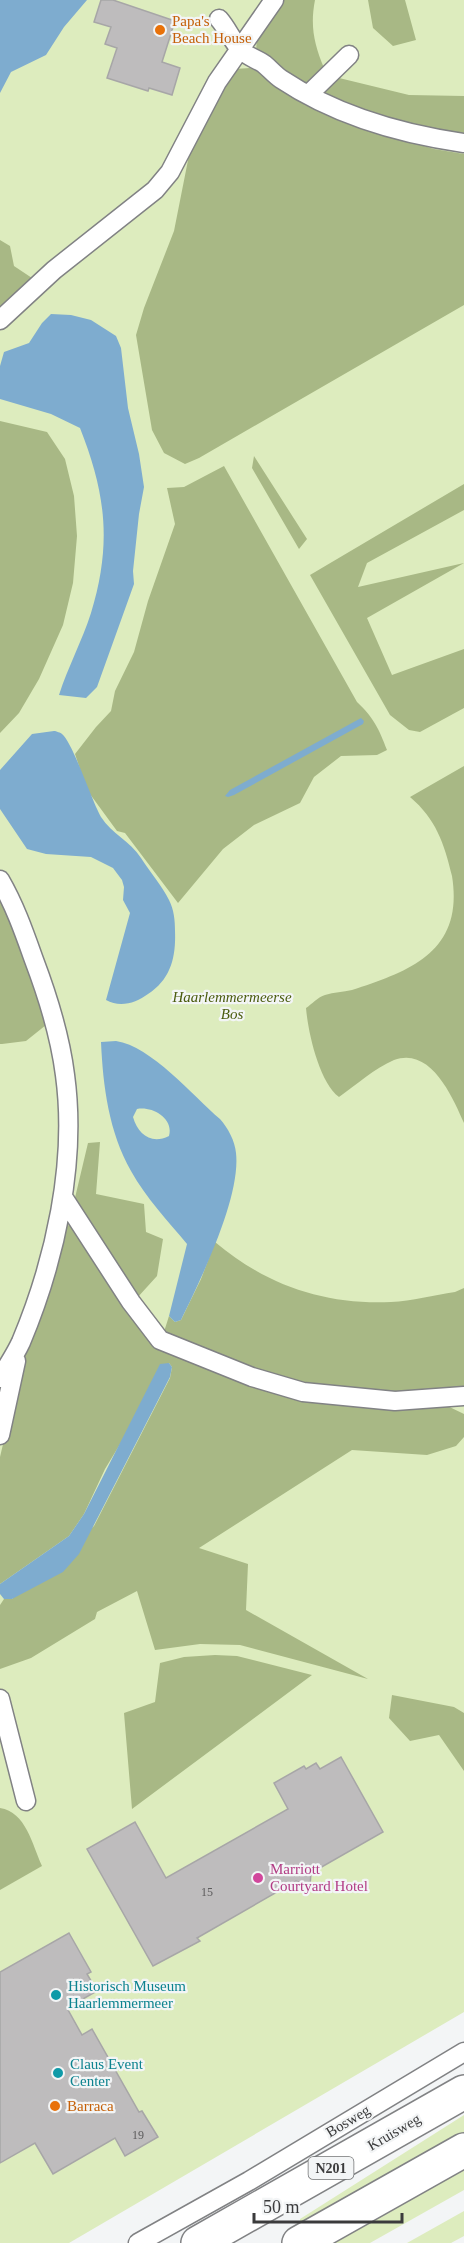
<svg xmlns="http://www.w3.org/2000/svg" width="464" height="2243" viewBox="0 0 464 2243" font-family="Georgia,serif">
<style>
.green{fill:#ddecbe}
.forest{fill:#a8b885}
.water{fill:#7eaccf;fill-rule:evenodd}
.building{fill:#bebcbd;stroke:#a7a6a7;stroke-width:1.5}
.lines{fill:none;stroke-linecap:round;stroke-linejoin:round}
.street-casing{stroke:#818284;stroke-width:21}
.highway-casing{stroke:#818284;stroke-width:36}
.street{stroke:#fff;stroke-width:18}
.highway{stroke:#fff;stroke-width:33}
.food-dot{fill:#e8710a;stroke:#f3f5f6;stroke-width:2}
.hotel-dot{fill:#d1479c;stroke:#f3f5f6;stroke-width:2}
.culture-dot{fill:#0f9aa8;stroke:#f3f5f6;stroke-width:2}
.labels{text-anchor:middle;stroke-width:4.5;stroke-linejoin:round;paint-order:stroke}
.number-label{font-size:12px;fill:#5c5b5c}
.shield{fill:#f3f5f6;stroke:#727374;stroke-width:1.5}
.shield-label{font-size:14px;font-weight:bold;fill:#3b3b3c}
.food-label{font-size:15px;fill:#c56008;stroke:#f3f5f6;text-anchor:start}
.park-label{font-size:15px;font-style:italic;fill:#4a5c0e;stroke:#f3f5f6}
.hotel-label{font-size:15px;fill:#b23c85;stroke:#f3f5f6;text-anchor:start}
.culture-label{font-size:15px;fill:#0d838f;stroke:#f3f5f6;text-anchor:start}
.street-label{font-size:15px;fill:#3b3b3c;stroke:#f3f5f6}
</style>
<rect width="100%" height="100%" fill="#f3f5f6"/>
<path class="green" d="M0 0H464V2012L69 2243H0Z
M464 2115V2133L301 2227 300 2219Z
M464 2169V2190L370 2243H334Z
M464 2211V2236L451 2243H407Z"/>
<path class="forest" d="M281 0H315C310 26 314 44 324 68L307 89 256 51 257 38Z
M368 0H405L416 40 393 46 373 28Z
M250 68 400 139 434 149 464 154V305L199 458 185 464 164 453 152 430 136 335 144 308 174 231 192 140 234 69Z
M335 77 409 95 464 96V137L411 127 318 95Z
M0 240 10 246 14 266 32 278 0 310Z
M0 421 47 432 65 459 74 496 77 536 73 583 63 625 39 679 19 713 0 733Z
M254 456 307 539 299 549 252 468Z
M224 466 357 702C374 718 379 729 387 750L377 755 341 756 314 777 300 803 254 825 223 849 178 903 125 833 117 831 87 790 75 754 96 727 111 711 115 691 134 652 148 601 175 524 167 488 184 487Z
M464 484V510L367 563 358 587 464 563 367 618 392 675 464 649V708L420 732 409 730 390 715 310 575Z
M464 766V1123C453 1098 431 1046 394 1060 375 1068 356 1085 339 1097 319 1082 308 1032 306 1008 312 1004 318 997 325 995 334 992 343 992 352 990 411 971 464 951 452 876 444 843 436 819 410 797Z
M0 895 25 949 46 1025 26 1041 2 1044H0Z
M100 1142 96 1194 144 1204 146 1232 163 1239 157 1276 137 1298 74 1202 88 1143Z
M67 1225 75 1226 151 1343 249 1383 437 1401 464 1414V1437L456 1446 427 1455 352 1450 199 1548 248 1564 246 1610 368 1679 240 1645 200 1644 155 1650 137 1591 97 1612 95 1619 31 1658 0 1669V1605L4 1599H12L94 1526 170 1378 172 1367 169 1363 105 1469 84 1514 69 1536 0 1584V1457L22 1363 61 1234Z
M215 1242C266 1285 324 1305 391 1302 412 1301 434 1295 455 1292L464 1288V1393L421 1396 304 1386 255 1371 163 1335 169 1316 175 1322 181 1320 201 1279Z
M215 1655 237 1656 312 1675 132 1809 124 1713 155 1702 160 1663 184 1657Z
M392 1695 454 1707 464 1713V1771L439 1735 410 1741 389 1718Z
M0 1808C26 1812 32 1844 42 1866L0 1890Z"/>
<path class="water" d="M0 0H87L64 27 46 55 11 72 0 93Z
M51 314 71 315 91 320 116 336 121 348 128 408 139 454 144 487 139 514 133 571 134 584 97 687 86 698 59 695C68 667 82 641 91 613 112 544 106 494 80 428L51 414 0 399V366L4 352 29 343 42 323Z
M361 718 364 721 363 724 234 795 228 797 225 796 230 790Z
M54 731C56 731 61 733 62 734 73 743 91 799 101 817 112 834 130 841 141 858 150 872 162 886 169 900 174 910 175 920 175 931 176 957 171 979 148 994 136 1003 120 1008 106 1000L130 913 123 900 124 887 122 880 113 868 91 857 46 854 27 849 0 809V770L32 734Z
M116 1041C151 1046 193 1096 220 1119 228 1128 235 1141 236 1153 241 1197 201 1279 181 1320L175 1322 169 1316 187 1244C168 1221 146 1198 131 1171 109 1132 103 1087 101 1042ZM137 1109C152 1106 174 1118 169 1136 151 1145 138 1134 133 1117Z
M169 1363 172 1367 170 1377 79 1554 63 1572 12 1599H4L0 1594V1584L69 1536 84 1514 160 1364Z"/>
<path class="building" d="M101 0H113L175 21 162 62 180 68 172 95 149 88 148 91 107 78 117 48 105 44 111 27 94 22Z
M341 1757 383 1832 311 1873 310 1886 296 1881 197 1938 200 1941 153 1966 87 1849 135 1822 166 1878 288 1809 274 1783 304 1766 306 1769 316 1763 320 1769Z
M69 1933 91 1972 87 1974 97 1991 67 2008 82 2035 92 2029 139 2112 142 2111 158 2137 125 2156 115 2138 53 2174 35 2143 0 2163V1972Z"/>
<g class="lines">
<g class="street-casing">
<path id="street" d="M219 19C227 28 233 42 240 49 246 56 257 59 264 64 270 69 275 75 281 79 335 115 401 134 464 143
M308 95 349 55
M0 320 54 270 155 190 170 172 217 82 274 0
M0 880C15 906 24 932 34 960 48 997 60 1035 65 1075 77 1163 55 1261 21 1342 15 1355 7 1367 0 1378
M63 1197 131 1302 160 1340 252 1377 303 1392 395 1401 464 1396
M0 1435 16 1361
M0 1699 26 1801
M138 2243 249 2181 464 2052"/>
</g>
<g class="highway-casing">
<path id="highway" d="M198 2243 464 2092
M299 2243 464 2150"/>
</g>
<use href="#street" class="street"/>
<use href="#highway" class="highway"/>
</g>
<g class="food-dot">
<circle cx="160" cy="30" r="6"/>
<circle cx="55" cy="2106" r="6"/>
</g>
<circle class="hotel-dot" cx="258" cy="1878" r="6"/>
<g class="culture-dot">
<circle cx="56" cy="1995" r="6"/>
<circle cx="58" cy="2073" r="6"/>
</g>
<g class="labels">
<g class="number-label">
<text x="207" y="1896">15</text>
<text x="138" y="2139">19</text>
</g>
<rect class="shield" x="308.5" y="2157" width="45" height="22" rx="4.5"/>
<g class="shield-label">
<text x="331" y="2173">N201</text>
</g>
<g class="food-label">
<text x="172" y="26">Papa's<tspan x="172" dy="17">Beach House</tspan></text>
<text x="67" y="2111">Barraca</text>
</g>
<g class="park-label">
<text x="232" y="1002">Haarlemmermeerse<tspan x="232" dy="17">Bos</tspan></text>
</g>
<g class="hotel-label">
<text x="270" y="1874">Marriott<tspan x="270" dy="17">Courtyard Hotel</tspan></text>
</g>
<g class="culture-label">
<text x="68" y="1991">Historisch Museum<tspan x="68" dy="17">Haarlemmermeer</tspan></text>
<text x="70" y="2069">Claus Event<tspan x="70" dy="17">Center</tspan></text>
</g>
<g class="street-label">
<text transform="translate(348 2121) rotate(-31)" y="5">Bosweg</text>
<text transform="translate(394 2132) rotate(-30)" y="5">Kruisweg</text>
</g>
</g>
<path d="M254 2213v9h148v-9" fill="none" stroke="#3b3b3c" stroke-width="3"/>
<text x="263" y="2213" font-size="18" fill="#3b3b3c" stroke="#f3f5f6" stroke-width="4.5" paint-order="stroke">50 m</text>
</svg>
